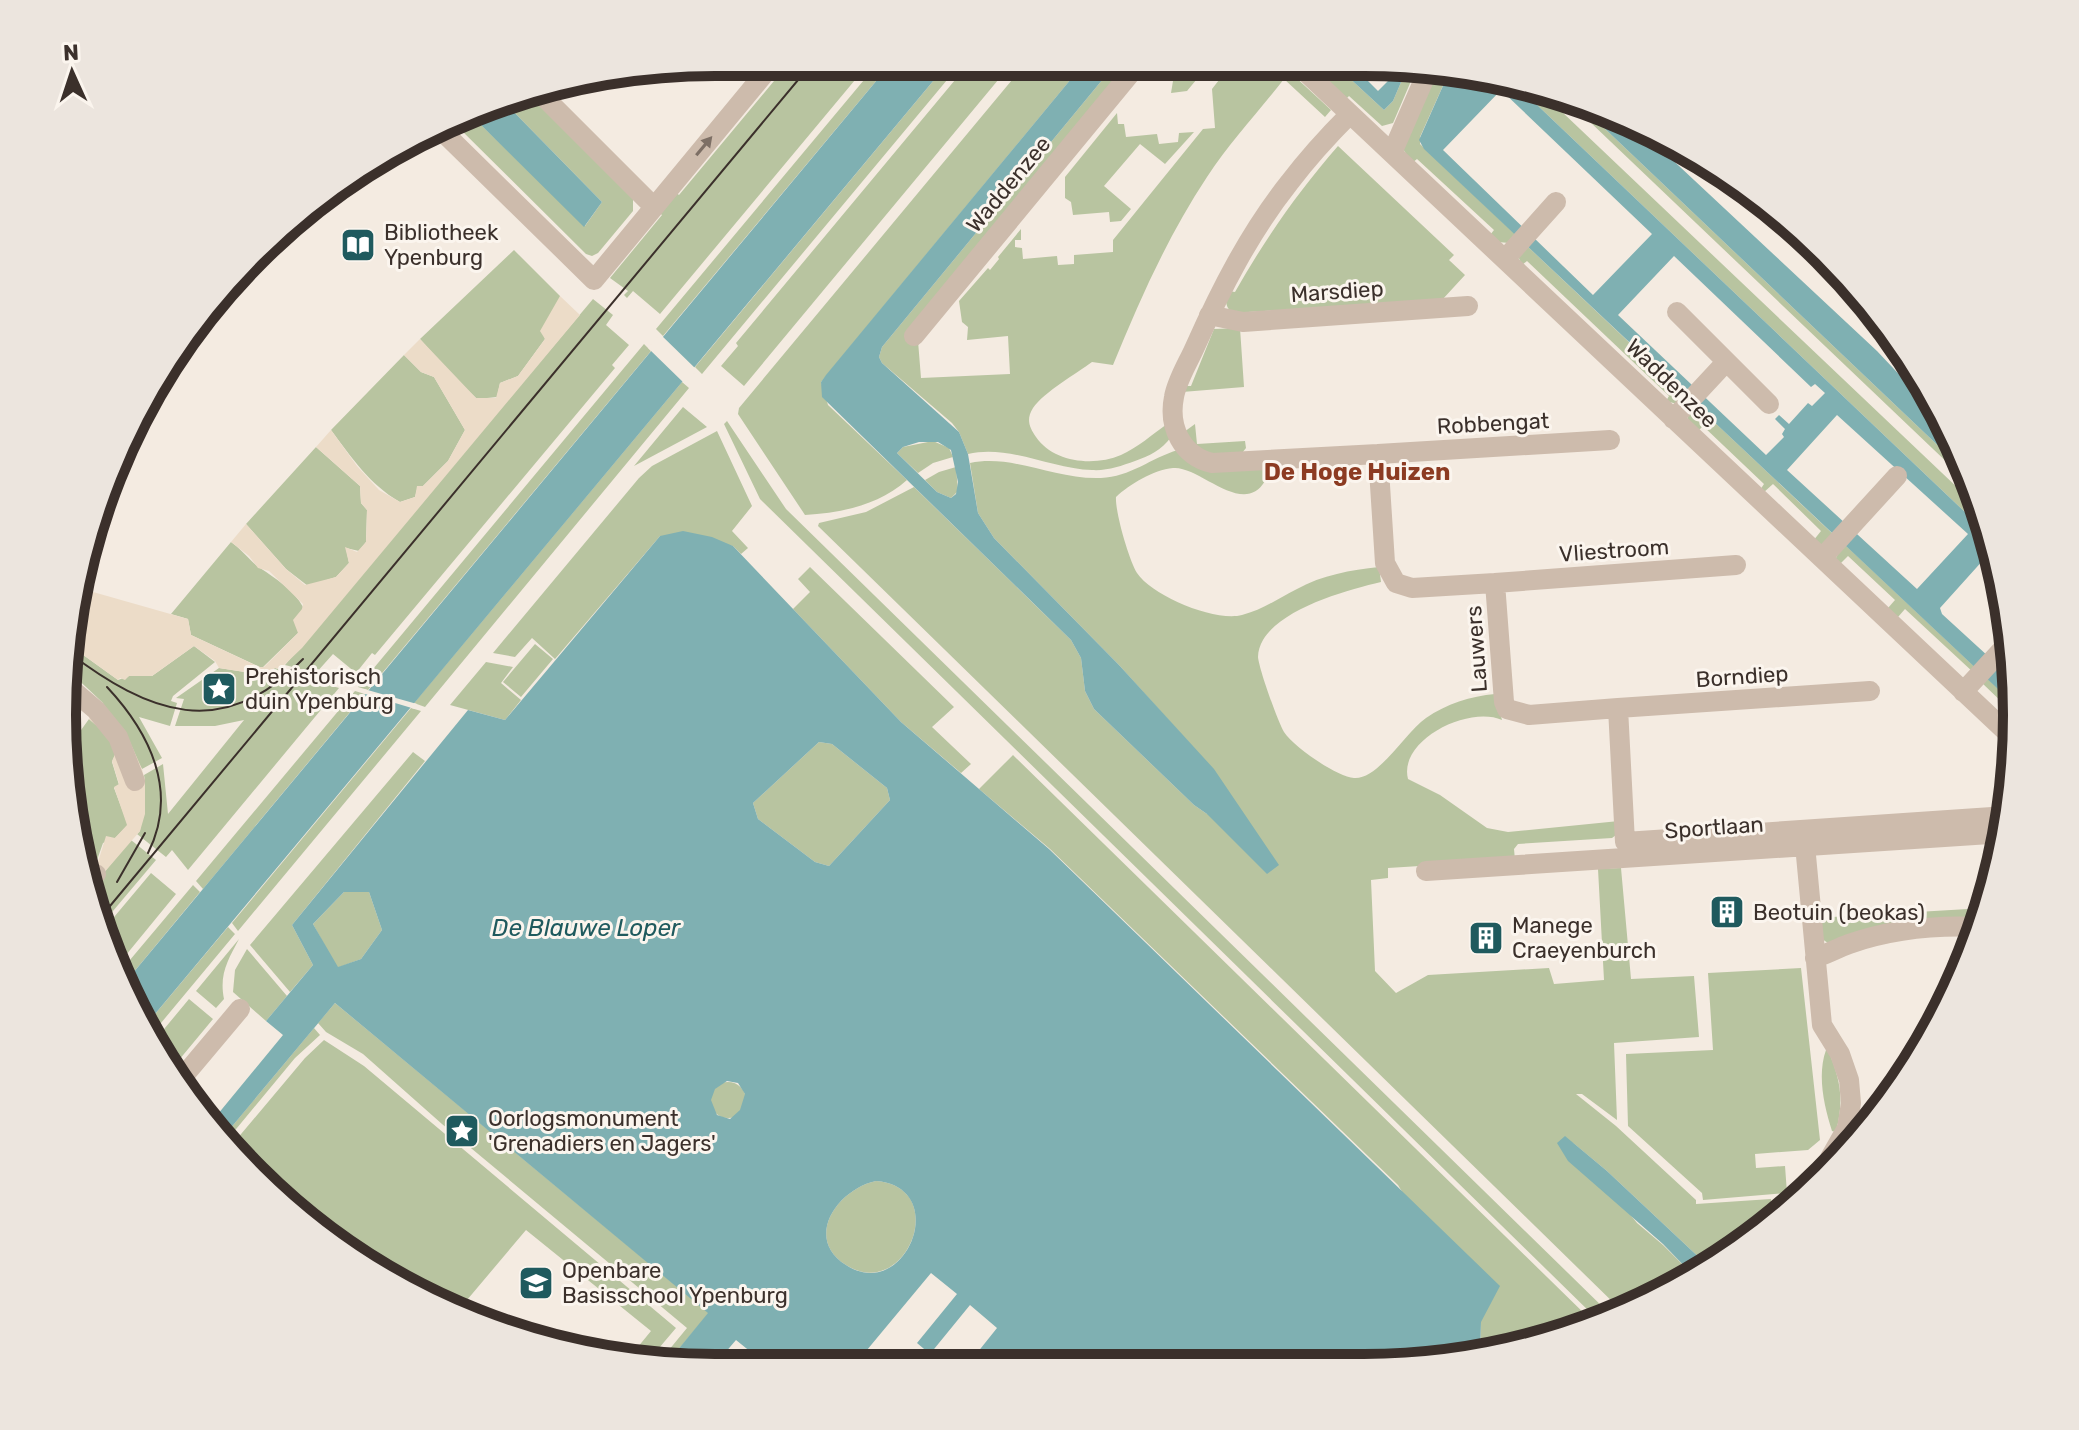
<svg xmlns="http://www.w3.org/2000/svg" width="2079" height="1430" viewBox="0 0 2079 1430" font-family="Rubik,sans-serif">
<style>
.green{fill:#b8c4a0}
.plaza{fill:#ecdcc8}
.water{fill:#7fb0b2;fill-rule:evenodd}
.pier{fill:#f4ebe1}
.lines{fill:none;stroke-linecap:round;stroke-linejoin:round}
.minor{stroke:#cdbbac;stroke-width:20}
.tram{stroke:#3b302b;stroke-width:2}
.oneway{fill:#7d6f65}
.labels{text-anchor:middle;stroke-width:6;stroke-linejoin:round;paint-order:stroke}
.street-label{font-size:22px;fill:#3b302b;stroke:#fbf5ee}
.poi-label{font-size:22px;fill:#3b302b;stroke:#fbf5ee;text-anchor:start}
.neighbourhood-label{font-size:24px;font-weight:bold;fill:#8c3b22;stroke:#fbf5ee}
.water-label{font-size:24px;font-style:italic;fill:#1f5a5e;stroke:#fbf5ee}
.rim{fill:none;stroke:#3b302b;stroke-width:10}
</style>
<rect width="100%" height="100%" fill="#f4ebe1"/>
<path class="green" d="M781 62H870L660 314 633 291 627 298 624 295 628 291 610 278 662 215 657 211 674 191 679 195 774 81 769 76Z
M879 62H892L663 336 656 329Z
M949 62H962L702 374 695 367Z
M970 62H1013L744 386 721 366 738 346 736 343Z
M1027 62H1085L821 382 828 405 907 480C879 505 841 513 805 515L738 414 739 408Z
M1117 62H1131L918 341 921 378 1010 374 1008 336 967 340 968 327 962 322 959 301 988 268 990 270 999 259 998 257 1021 229V240H1015V247L1022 248 1023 259 1057 256 1058 265 1074 264V255L1113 252V240L1203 129 1215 128 1212 89 1233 62H1280L1284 66 1281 70 1288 77 1291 73 1331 110 1325 117 1284 79C1259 111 1230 142 1207 177 1168 236 1140 299 1113 365L1092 362C1076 374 1044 392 1033 408 1026 419 1029 427 1036 437 1053 462 1093 467 1121 455 1137 448 1153 434 1167 424L1171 437C1162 450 1149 456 1135 461 1121 466 1107 471 1092 470 1052 469 1008 444 968 454L959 432 952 423 882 363 879 357 882 347Z
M1166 62H1211L1187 91 1171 93 1173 81 1167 76Z
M1308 62H1332L1384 110 1393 101 1408 66 1417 67 1393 123 1382 126 1349 96 1346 99Z
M1437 69 1450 70 1420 137V144L1517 236 1509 243 1498 242 1490 235 1494 230 1417 159 1412 163 1403 149Z
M1513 82 1540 91 1981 510 1988 534Z
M527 93 633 197V211L598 253 592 256 586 254 456 125 473 117 585 226 602 202 505 103Z
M1567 100 1580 105 1971 477 1975 489Z
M1117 113 1118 124H1124L1126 137 1157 134 1159 144 1178 142 1179 133 1194 132 1165 164 1140 144 1104 186 1131 209 1121 221 1110 222 1109 212 1073 215 1071 202 1065 198V177Z
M1338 146 1454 255 1449 260 1465 275 1442 300 1232 313C1225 306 1225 301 1228 291L1235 292C1265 239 1298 192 1338 146Z
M1525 244 1686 396 1677 404 1666 401 1669 396 1527 261 1522 265 1518 256Z
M514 250 560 296V299L543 332 545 339 518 376 500 383 497 397 477 399 451 374 420 339Z
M593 299 613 315 606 325 629 345 612 365 615 368 375 655 372 653 356 673 333 654 316 673 285 665Z
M1240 328 1244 387 1182 392 1185 386H1191L1214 329Z
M644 344 651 351 368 690 358 687Z
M404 355 421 372 434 377 465 430 448 461 423 486H418L415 497 400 502C369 484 352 458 331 430Z
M682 382 689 388 425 707 414 703Z
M1694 403 1835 536 1826 544H1816L1813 541 1821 531 1773 484 1763 493 1760 490 1764 484 1703 426 1698 431 1688 419V413Z
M683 407 707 427 634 466Z
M727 421 786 509 1611 1315 1597 1319 760 499 724 424Z
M1195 424 1197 444 1245 441 1246 448 1242 453 1204 454 1184 432Z
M717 431 752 506 732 531 748 548 741 554 733 546 660 536 555 659 532 638 515 657 493 653 639 478 652 466Z
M933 441 949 448 953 457 933 463 918 473 897 453 903 447Z
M316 447 360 486 361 503 367 510 366 542 359 551 346 548 349 563 336 577 308 586 286 569 246 524Z
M1178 450 1264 466 1265 481C1243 518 1199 465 1173 468 1153 470 1130 484 1116 497 1115 512 1129 560 1137 573 1152 596 1215 622 1242 615 1262 610 1279 598 1297 589 1322 575 1351 570 1379 567L1381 582C1347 590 1282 608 1263 640 1260 645 1258 651 1258 657 1259 669 1278 722 1284 732 1294 747 1337 777 1354 778 1378 780 1405 733 1426 718 1446 704 1471 696 1495 694L1502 720C1469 705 1398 740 1408 779L1440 795 1487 828 1508 832 1619 821 1616 835 1612 838 1518 844 1514 849 1515 860 1388 868V878L1371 880 1375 971 1396 993 1428 975 1549 968 1554 984 1604 980 1598 869 1621 868 1631 979 1694 976 1699 1037 1614 1043 1617 1120 1582 1094H1576L1616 1126 1696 1200V1204L1771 1199 1773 1215 1705 1263 1607 1171 1572 1142 1637 1223 1663 1245 1691 1273 1653 1300 1622 1311 818 526 819 523 866 512 914 487 1071 640 1081 658 1085 691 1094 709 1194 805 1207 814 1192 746 1119 665 994 538 978 513 970 463C1014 454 1056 480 1101 478 1130 477 1151 458 1178 450Z
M956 467 958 491 951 498 937 492 925 480 939 472Z
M231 542C240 548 253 564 260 568 275 578 294 590 303 607L298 633 262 668 191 635 188 619 171 614Z
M1843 543 1978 670 1974 673 1905 609 1898 617 1888 608 1895 600 1848 556 1840 564 1835 560Z
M810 567 954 707 932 727 971 764 961 773 901 722 793 609 810 592 798 579Z
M68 644 118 680 129 676H152L194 646 215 662 173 696 171 701 177 703 170 726 139 717 162 758 142 769 102 702 69 671Z
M535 644 553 659 521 697 503 682Z
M486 662 513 667 501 683 521 700 505 720 450 705Z
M219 668 264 675 275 668 339 688 188 870 172 850 166 857 137 834 140 831 145 781 144 775 163 764 168 814 244 720 215 726H175L184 699 176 698Z
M1986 677 2016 706 2017 715 2015 714 2008 720 2001 715 2008 708 1981 682Z
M355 691 365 694 203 889 196 881Z
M411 708 421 711 238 931 232 923Z
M89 719 114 741 117 750 112 762 119 785 114 788 128 825 115 838 103 843 96 863H81L74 842 71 744Z
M819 742 832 744 887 788 890 800 829 866 815 862 758 819 753 803Z
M413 752 425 761 292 925 313 965 290 992 250 945Z
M1013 755 1592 1321 1491 1356 1480 1357 1481 1322 1398 1185 1050 849 979 789Z
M131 840 156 860 102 924 90 889Z
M151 873 176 894 117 966 104 929Z
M193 885 200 892 123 985 119 973Z
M344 892H369L382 930 361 959 337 968 313 924Z
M1985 908 1981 920 1828 943 1822 939 1821 922 1832 917Z
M228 927 235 934 151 1035 145 1026Z
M239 939C228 960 219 974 224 999L216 1008 196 991Z
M247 949 287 996 266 1021 233 992 235 970Z
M1801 968 1820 1140 1808 1150 1755 1154 1756 1168 1785 1166 1787 1193 1703 1200 1702 1193 1628 1126 1626 1054 1713 1050 1708 973Z
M189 999 213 1019 174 1066 155 1040Z
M335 1003 709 1313 667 1363 659 1362 687 1328 442 1124 363 1054 326 1032 318 1023Z
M314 1028 320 1035 295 1058 227 1140 224 1136Z
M324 1040 364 1066 676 1328 648 1361 628 1359 651 1331 526 1230 467 1300 463 1297 451 1311 352 1258 253 1176 231 1146 305 1058Z
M1826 1050H1828C1841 1081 1844 1100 1836 1132L1832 1131C1824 1106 1817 1075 1826 1050Z
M710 1100a18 18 0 1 1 36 0a18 18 0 1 1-36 0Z
M876 1181C952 1187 906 1303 846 1265 803 1238 838 1189 876 1181Z"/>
<path class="plaza" d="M560 296 580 315 302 648 280 669 275 668 264 675 219 668 215 661 194 646 152 676H129L125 680 120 678 118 680 68 644V630L79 588 188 619 191 635 259 667H264L298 633 293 620 302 609 303 604 269 571 258 568 249 556 231 542 246 524 286 569 305 585 336 577 349 563 345 547 357 552 366 542 367 510 361 503 360 486 316 447 331 430 357 466 379 490 400 502 415 497 417 486H423L448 461 465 430 434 377 421 372 404 355 420 339 476 398H496L500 383 518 376 545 339 540 331Z
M102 702 130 742 142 769 145 781V814L140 831 90 889 81 863 98 862 106 836 115 838 127 825 114 787 119 784 112 761 117 750 114 741 89 719Z"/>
<path class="water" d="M892 62H949L145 1026 130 1004 123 985Z
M1085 62H1117L882 347 879 357 882 363 959 432 968 454 978 513 994 538 1119 665 1214 769 1279 865 1267 874 1207 814 1194 805 1094 709 1085 691 1081 658 1071 640 822 397 821 382 826 375ZM919 442H938L951 450 958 482 956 494 951 498 937 492 897 453 903 447Z
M1332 62H1349L1378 91 1399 70 1396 65 1408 66 1393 101 1384 110Z
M1450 70 1491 74 1513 82 1988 534 1998 566 1990 559 1985 558 1940 608 1942 614 2013 679 2016 706 1424 149 1419 140ZM1501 90 1652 234 1593 295 1443 150ZM1674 256 1811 387 1815 384 1825 393 1812 406 1808 403 1789 424 1779 415 1775 419 1785 429 1782 434 1784 437 1766 455 1618 315ZM1837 415 1968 534 1917 589 1787 470Z
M505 103 602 202 584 227 473 117Z
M1580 105 1633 123 1877 351 1943 421 1971 477Z
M683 531 712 537 733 546 901 722 1049 849 1500 1286 1481 1322 1480 1357 1364 1368H1037L1025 1358 1016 1368H965L997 1328 970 1305 930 1354 917 1343 957 1294 931 1273 852 1368H756L762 1361 736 1340 712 1368 667 1363 708 1313 335 1003 224 1136 213 1120 283 1035 266 1021 313 965 292 925 468 710 505 720 660 536ZM819 742 832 744 887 788 890 800 829 866 815 862 758 819 753 803ZM344 892H369L382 930 361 959 338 967 313 924ZM727 1081 738 1083 745 1094 740 1110 730 1119 717 1115 711 1100 715 1089ZM876 1181C952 1187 906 1304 846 1265 803 1238 838 1189 876 1181Z
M1565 1136 1607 1171 1705 1263 1691 1273 1663 1244 1568 1161 1557 1143Z"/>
<path class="pier" d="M660 334 697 370 685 384 648 348Z
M364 689 417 704V706L415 709 362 693Z"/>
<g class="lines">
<path class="minor" d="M1295 62 2015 740
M536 89 653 206
M1350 114C1328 136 1308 158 1289 183 1250 232 1221 289 1195 347 1188 363 1177 380 1174 397 1168 427 1182 456 1212 463L1378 454 1385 563 1396 583 1412 588 1495 583 1504 702 1507 709 1529 715 1618 708 1625 842 2007 816
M442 131 594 280 774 62
M1392 153 1429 68
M1506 258 1556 202
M1677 312 1769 404
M1209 315 1243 322 1468 306
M914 336 1140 62
M1673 419 1726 362
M1378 454 1610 440
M1822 558 1897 476
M1495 583 1736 565
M69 687 96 710 118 737 135 781
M1963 692 2010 641
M1618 708 1870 691
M1805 845 1822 1025 1840 1054 1849 1080 1851 1103 1847 1128 1830 1158 1832 1169
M1426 871 2005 833
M85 872 96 874
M1815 958C1827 954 1838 948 1849 944 1892 929 1934 925 1979 927
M182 1078 240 1009"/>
<path class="tram" d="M68 652C148 713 223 743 303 659
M107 687C150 733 179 792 148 853
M117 882 145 833
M100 918 813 62"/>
</g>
<defs><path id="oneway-solid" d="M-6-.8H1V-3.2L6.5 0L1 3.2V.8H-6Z" transform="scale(2)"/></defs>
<use class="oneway" href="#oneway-solid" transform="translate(704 146) rotate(-50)"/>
<defs>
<g id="library-square" transform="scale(1.8)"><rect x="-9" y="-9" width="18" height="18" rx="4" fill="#1f5a5e" stroke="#fbf5ee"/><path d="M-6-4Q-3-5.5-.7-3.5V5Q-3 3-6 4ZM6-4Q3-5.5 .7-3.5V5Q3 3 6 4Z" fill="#fff"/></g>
<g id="sight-square" transform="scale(1.8)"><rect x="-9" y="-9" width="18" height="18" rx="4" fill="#1f5a5e" stroke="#fbf5ee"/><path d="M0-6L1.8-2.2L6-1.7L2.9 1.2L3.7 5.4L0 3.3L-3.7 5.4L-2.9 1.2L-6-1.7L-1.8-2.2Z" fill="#fff"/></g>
<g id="building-square" transform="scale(1.8)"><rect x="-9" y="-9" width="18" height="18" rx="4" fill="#1f5a5e" stroke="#fbf5ee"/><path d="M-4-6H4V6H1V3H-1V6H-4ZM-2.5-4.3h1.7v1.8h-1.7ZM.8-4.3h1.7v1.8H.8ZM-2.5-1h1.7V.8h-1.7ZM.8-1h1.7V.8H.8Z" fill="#fff"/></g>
<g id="school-square" transform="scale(1.8)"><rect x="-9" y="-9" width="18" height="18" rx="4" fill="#1f5a5e" stroke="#fbf5ee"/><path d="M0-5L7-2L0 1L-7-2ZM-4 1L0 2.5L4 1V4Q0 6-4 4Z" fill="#fff"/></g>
</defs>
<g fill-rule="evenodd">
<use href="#library-square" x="358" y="245"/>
<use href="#sight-square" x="219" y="689"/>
<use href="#building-square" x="1727" y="912"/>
<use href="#building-square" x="1486" y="938"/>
<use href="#sight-square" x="462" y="1131"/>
<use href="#school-square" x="536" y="1283"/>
</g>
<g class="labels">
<g class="street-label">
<text transform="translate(1008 184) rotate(-50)" y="8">Waddenzee</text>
<text transform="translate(1337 291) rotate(-4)" y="8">Marsdiep</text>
<text transform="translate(1672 383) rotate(44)" y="8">Waddenzee</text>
<text transform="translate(1493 423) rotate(-3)" y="8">Robbengat</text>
<text transform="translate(1614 550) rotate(-4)" y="8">Vliestroom</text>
<text transform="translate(1476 649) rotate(-94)" y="8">Lauwers</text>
<text transform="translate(1742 676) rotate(-4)" y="8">Borndiep</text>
<text transform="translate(1714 827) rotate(-4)" y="8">Sportlaan</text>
</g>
<g class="poi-label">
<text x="384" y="240">Bibliotheek<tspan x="384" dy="25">Ypenburg</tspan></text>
<text x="245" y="684">Prehistorisch<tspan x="245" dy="25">duin Ypenburg</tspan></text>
<text x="1753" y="920">Beotuin (beokas)</text>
<text x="1512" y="933">Manege<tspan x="1512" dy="25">Craeyenburch</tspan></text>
<text x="488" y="1126">Oorlogsmonument<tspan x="488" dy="25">'Grenadiers en Jagers'</tspan></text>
<text x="562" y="1278">Openbare<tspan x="562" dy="25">Basisschool Ypenburg</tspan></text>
</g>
<g class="neighbourhood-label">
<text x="1357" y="480">De Hoge Huizen</text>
</g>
<g class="water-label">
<text x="586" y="936">De Blauwe Loper</text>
</g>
</g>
<path d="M0 0H2079V1430H0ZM715 76H1364A639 639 0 0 1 2003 715V715A639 639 0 0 1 1364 1354H715A639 639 0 0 1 76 715V715A639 639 0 0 1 715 76Z" fill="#ece5de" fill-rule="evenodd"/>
<path class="rim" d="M715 76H1364A639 639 0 0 1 2003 715V715A639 639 0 0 1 1364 1354H715A639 639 0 0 1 76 715V715A639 639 0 0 1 715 76Z"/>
<g transform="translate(72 72) rotate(357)" stroke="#fbf5ee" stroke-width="6" paint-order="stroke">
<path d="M0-6L14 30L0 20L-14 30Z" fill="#3b302b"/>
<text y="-12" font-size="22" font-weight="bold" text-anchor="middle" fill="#3b302b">N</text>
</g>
</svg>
